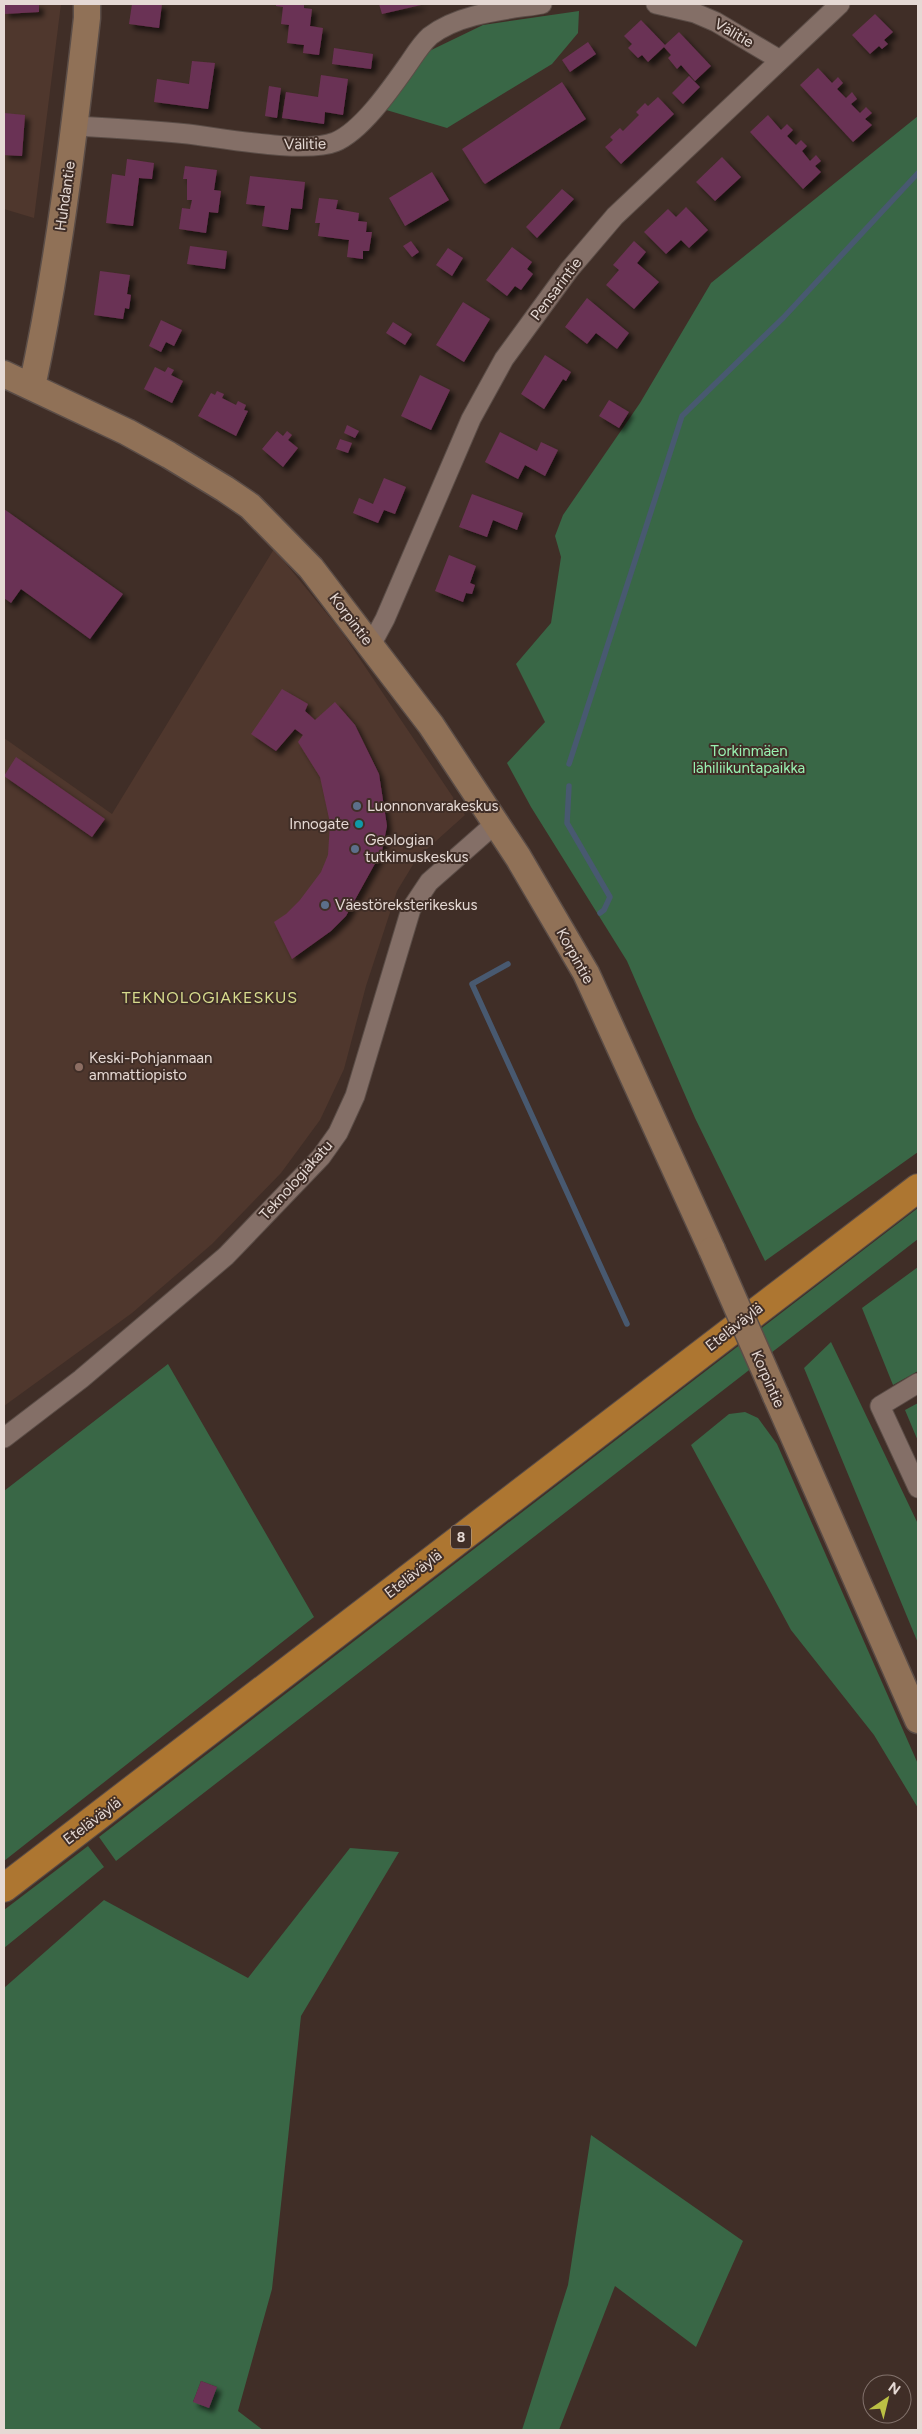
<svg xmlns="http://www.w3.org/2000/svg" width="922" height="2434" viewBox="0 0 922 2434" font-family="Figtree,sans-serif">
<style>
.built{fill:#4f372d}
.green{fill:#396746;fill-rule:evenodd}
.lines{fill:none;stroke-linecap:round;stroke-linejoin:round}
.stream{stroke:#485970;stroke-width:5.5}
.building{fill:#6b3254;filter:url(#shadow)}
.street-casing{stroke:#5b4d47;stroke-width:21}
.secondary-casing{stroke:#5b4d47;stroke-width:29}
.highway-casing{stroke:#5b4d47;stroke-width:30}
.street{stroke:#846f67;stroke-width:19}
.secondary{stroke:#907157;stroke-width:26}
.highway{stroke:#ad7631;stroke-width:28}
.secondary-bridge-casing{stroke:#5b4d47;stroke-width:29;stroke-linecap:butt}
.secondary-bridge{stroke:#907157;stroke-width:26}
.service-dot{fill:#5c6f8a;stroke:#402e27;stroke-width:2}
.culture-dot{fill:#0f9aa8;stroke:#402e27;stroke-width:2}
.education-dot{fill:#8d6e63;stroke:#402e27;stroke-width:2}
.labels{text-anchor:middle;stroke-width:4;stroke-linejoin:round;paint-order:stroke}
.shield{fill:#402e27;stroke:#b4a6a0;stroke-width:1}
.shield-label{font-size:14px;font-weight:bold;fill:#e5d9d4}
.street-label{font-size:15px;fill:#e5d9d4;stroke:#402e27}
.park-label{font-size:15px;fill:#99f1b1;stroke:#402e27}
.poi-label{font-size:15px;fill:#e5d9d4;stroke:#402e27;text-anchor:start}
.neighbourhood-label{font-size:16px;letter-spacing:1px;fill:#d6db8d;stroke:#402e27}
</style>
<defs>
<filter id="shadow"><feDropShadow dx="4.5" dy="4.5" stdDeviation="2.5" flood-color="#0009"/></filter>
</defs>
<rect width="100%" height="100%" fill="#402e27"/>
<path class="built" d="M4 4H61L34 218 4 209Z
M274 549 341 631 465 815 417 858 397 891 366 986 344 1069 320 1120 281 1173 212 1244 132 1313 4 1406V738L112 814Z"/>
<path class="green" d="M579 11 578 33 552 64 447 128 383 109 423 54 483 25Z
M918 116V1152L765 1261 695 1118 627 961 531 807 507 763 545 722 516 664 551 623 561 557 555 536 563 515 640 403 711 283Z
M918 1208V1239L116 1861 99 1837Z
M918 1267V1371L893 1385 862 1308Z
M831 1342 918 1524V1643L804 1368Z
M168 1364 314 1617 4 1861V1491Z
M918 1403V1441L905 1410Z
M745 1412 758 1418 777 1444 918 1764V1808L874 1735 791 1630 691 1445 729 1414Z
M88 1846 104 1867 4 1948V1910Z
M350 1848 399 1852 301 2016 272 2289 238 2411 263 2430H4V1988L104 1900 248 1978ZM201 2381 217 2387 193 2402Z
M591 2135 743 2241 696 2347 615 2286 559 2430H522L568 2285Z"/>
<g class="lines">
<path class="stream" d="M569 764 682 416 783 318 918 173
M569 786 567 823 610 897 604 910 600 913
M508 964 472 984 627 1324"/>
</g>
<path class="building" d="M4 4H39V12L4 14Z
M132 4H162L159 28 129 24Z
M276 4H304V8L312 9 310 26 323 28 319 55 303 53 304 45 287 43 289 25 281 24 283 7 276 6Z
M379 4H421V5L382 14Z
M875 14 893 32 884 40 888 44 882 49 879 46 870 54 852 35Z
M641 20 665 45 679 32 711 66 695 81 681 65 677 69 668 58 671 55 664 47 648 62 642 55 638 58 628 48 632 44 624 36Z
M588 42 596 54 570 72 562 60Z
M334 48 373 54 371 69 332 64Z
M192 61 215 63 208 109 154 102 157 79 189 84Z
M818 68 832 83 838 77 843 83 837 89 846 98 852 92 857 99 851 104 860 113 866 107 872 113 865 119 872 125 853 142 800 85Z
M321 75 348 79 343 115 325 112 324 124 282 118 286 92 318 97Z
M689 76 700 87 683 104 672 93Z
M562 82 586 119 485 184 483 182 462 149Z
M269 86 281 88 277 118 265 116Z
M658 97 674 114 621 164 605 147 613 140 610 137 620 128 623 131 639 115 636 112 645 103 648 106Z
M4 113 25 115 22 156 4 155Z
M768 115 781 130 787 124 793 130 787 136 796 145 801 140 807 146 802 151 810 161 816 155 821 161 815 166 821 172 803 189 750 132Z
M722 157 741 177 715 201 696 182Z
M127 159 154 163 152 179 139 178 133 226 106 223 112 174 125 176Z
M185 166 217 170 214 190 221 191 218 213 209 212 206 233 179 229 182 208 190 209 192 200H187V179H183Z
M432 172 449 200 405 226 389 198Z
M250 176 305 182 302 209 291 208 288 230 262 226 265 206 246 204Z
M562 189 574 199 537 238 526 227Z
M319 198 338 200 336 209 359 213 358 221 367 222 366 232H372L369 251H363V259L347 257 349 240 318 236 320 223H315Z
M686 207 708 230 689 248 681 240 666 254 644 232 668 209 676 217Z
M411 241 419 252 412 257 403 246Z
M634 241 646 252 637 263 659 282 634 309 606 285 619 270 613 265Z
M190 246 227 251 225 269 187 264Z
M512 247 532 262 527 269 533 274 521 290 515 286 507 296 486 280Z
M448 248 463 258 452 276 436 265Z
M100 271 130 275 127 294 131 295 129 309 125 308 123 319 94 315Z
M587 298 629 333 617 349 596 333 587 344 565 327Z
M463 302 490 319 464 362 436 345Z
M161 320 182 330 174 346 166 342 161 352 149 346Z
M393 322 412 334 405 345 386 333Z
M545 355 571 372 566 381 563 379 544 409 521 394Z
M155 367 165 372 168 367 174 370 171 375 183 381 172 403 144 389Z
M420 375 450 390 431 430 401 416Z
M217 391 224 394 222 398 236 405 238 401 246 405 244 410 248 411 236 436 198 416 211 393 215 395Z
M609 400 629 412 619 428 599 416Z
M347 425 359 431 355 438 344 433Z
M277 431 283 436 287 431 292 435 288 440 298 448 283 467 262 449Z
M500 432 537 451 541 442 558 450 545 476 525 465 518 479 485 462Z
M340 439 352 443 348 453 336 449Z
M384 478 406 487 395 514 384 510 378 523 353 513 359 498 373 504Z
M472 494 523 513 517 530 493 520 487 537 459 527Z
M4 509 123 594 90 639 21 589 11 603 4 598Z
M449 555 476 566 470 583 475 585 472 594 466 593 463 602 435 591Z
M282 689 308 704 305 711 315 720 335 702 355 725 379 774 387 826 382 851 346 916 331 931 292 959 274 922 286 914 300 900 321 872 328 855 330 823 320 777 298 742 303 735 295 729 276 751 251 734Z
M16 757 105 819 92 837 4 776Z
M201 2381 217 2387 209 2408 193 2402Z"/>
<g class="lines">
<g class="street-casing">
<path id="street" d="M656 4 695 13 716 22 780 60
M75 126C113 128 150 130 188 134 222 138 306 154 335 142 362 131 392 87 409 63 415 54 422 43 430 36 460 13 505 10 542 4
M371 645 385 619 471 419 504 359 569 270 615 216 840 4
M918 1383 880 1406 918 1488
M4 1438 81 1379 226 1256 321 1157 338 1133 355 1096 411 909 429 882 496 823"/>
</g>
<g class="secondary-casing">
<path id="secondary" d="M4 374 127 432 169 455 225 489 250 506 311 568 431 725 518 857 586 973 712 1250
M32 387C58 266 73 142 87 18V4
M776 1396 918 1720"/>
</g>
<g class="highway-casing">
<path id="highway" d="M4 1888 918 1188"/>
</g>
<use href="#street" class="street"/>
<use href="#secondary" class="secondary"/>
<use href="#highway" class="highway"/>
<g class="secondary-bridge-casing">
<path id="secondary-bridge" d="M712 1250 776 1396"/>
</g>
<use href="#secondary-bridge" class="secondary-bridge"/>
</g>
<g class="service-dot">
<circle cx="357" cy="806" r="5"/>
<circle cx="355" cy="849" r="5"/>
<circle cx="325" cy="905" r="5"/>
</g>
<circle class="culture-dot" cx="359" cy="824" r="5"/>
<circle class="education-dot" cx="79" cy="1067" r="5"/>
<g class="labels">
<rect class="shield" x="451" y="1525.5" width="20" height="23" rx="4"/>
<g class="shield-label">
<text x="461" y="1542">8</text>
</g>
<g class="street-label">
<text transform="translate(734 33) rotate(30)" y="5">Välitie</text>
<text transform="translate(305 144) rotate(-1)" y="5">Välitie</text>
<text transform="translate(65 196) rotate(-82)" y="5">Huhdantie</text>
<text transform="translate(556 289) rotate(-53)" y="5">Pensarintie</text>
<text transform="translate(351 619) rotate(53)" y="5">Korpintie</text>
<text transform="translate(575 956) rotate(61)" y="5">Korpintie</text>
<text transform="translate(296 1180) rotate(-48)" y="5">Teknologiakatu</text>
<text transform="translate(734 1327) rotate(-38)" y="5">Eteläväylä</text>
<text transform="translate(768 1379) rotate(66)" y="5">Korpintie</text>
<text transform="translate(413 1574) rotate(-38)" y="5">Eteläväylä</text>
<text transform="translate(92 1821) rotate(-37)" y="5">Eteläväylä</text>
</g>
<g class="park-label">
<text x="749" y="756">Torkinmäen<tspan x="749" dy="17">lähiliikuntapaikka</tspan></text>
</g>
<g class="poi-label">
<text x="367" y="811">Luonnonvarakeskus</text>
<text x="349" y="829" text-anchor="end">Innogate</text>
<text x="365" y="845">Geologian<tspan x="365" dy="17">tutkimuskeskus</tspan></text>
<text x="335" y="910">Väestöreksterikeskus</text>
<text x="89" y="1063">Keski-Pohjanmaan<tspan x="89" dy="17">ammattiopisto</tspan></text>
</g>
<g class="neighbourhood-label">
<text x="210" y="1003">TEKNOLOGIAKESKUS</text>
</g>
</g>
<rect width="922" height="2434" fill="none" stroke="#e5d9d4" stroke-width="10"/>
<g transform="translate(887 2399) rotate(35)"><circle r="24" fill="#402e27" stroke="#82726c"/>
<path d="M0-4L9 19L0 12L-9 19Z" fill="#bbc044"/>
<text y="-8" font-size="14" font-weight="bold" text-anchor="middle" fill="#e5d9d4">N</text>
</g>
</svg>
